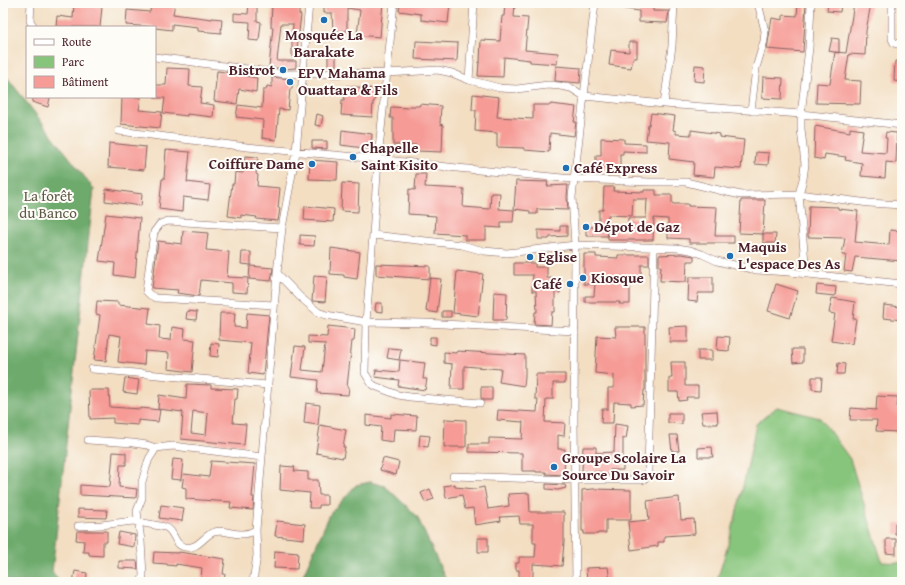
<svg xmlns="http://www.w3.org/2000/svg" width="905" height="585" viewBox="0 0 905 585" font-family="'Gentium Book Plus',serif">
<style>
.green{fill:#87c57c;stroke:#687254}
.forest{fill:#6daa6c;stroke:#5c644c}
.building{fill:#f69b96;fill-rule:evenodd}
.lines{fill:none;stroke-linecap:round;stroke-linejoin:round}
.street-casing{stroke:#856260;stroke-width:8}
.street{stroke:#fff;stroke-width:7}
.poi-dot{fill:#1f6fb2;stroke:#fdfcf7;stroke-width:1.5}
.labels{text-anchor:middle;stroke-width:4;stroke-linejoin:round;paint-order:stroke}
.poi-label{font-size:15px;font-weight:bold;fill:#4a1f2b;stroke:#fdfcf7;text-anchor:start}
.park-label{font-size:15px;fill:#5f5947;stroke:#fdfcf7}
</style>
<rect width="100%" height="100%" fill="#fdfcf7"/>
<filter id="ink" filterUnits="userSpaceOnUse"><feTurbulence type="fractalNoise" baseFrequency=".025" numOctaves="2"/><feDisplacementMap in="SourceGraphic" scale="8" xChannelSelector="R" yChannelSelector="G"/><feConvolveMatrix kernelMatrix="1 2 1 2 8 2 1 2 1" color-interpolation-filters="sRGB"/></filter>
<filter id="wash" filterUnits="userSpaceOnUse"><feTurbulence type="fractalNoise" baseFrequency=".012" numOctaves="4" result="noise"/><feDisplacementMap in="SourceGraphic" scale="16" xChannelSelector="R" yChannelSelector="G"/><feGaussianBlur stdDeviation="0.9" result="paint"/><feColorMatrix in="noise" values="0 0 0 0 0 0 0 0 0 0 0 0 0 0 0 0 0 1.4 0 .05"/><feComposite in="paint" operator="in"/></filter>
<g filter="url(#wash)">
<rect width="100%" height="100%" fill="#f3dec2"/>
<path class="green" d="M777 407 820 418 850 459 882 562 902 563V582H718L717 580C734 529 746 477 756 424Z"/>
<path class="forest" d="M3 72 94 189 52 572 60 582H3Z
M370 482 385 486 417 516 447 582H300L330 514 356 485Z"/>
<g id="blocks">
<path class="building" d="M151 3H175L173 14 212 19V18L222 19 221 33 198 31V27L172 24V30L155 28V27L126 25 127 10 150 12Z
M249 3H257V21L261 22 259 41 249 40 250 22 234 21V13L248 14Z
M272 3H299V14L301 15 296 57H292V36L293 24H281L277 61H296V68L285 69 269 67 273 27H271Z
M324 3H383L380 37 357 35 360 10 347 8V31H333L332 13H324Z
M400 3H450L448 23 421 20V14L399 11Z
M505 3 515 4 514 17 528 18 525 50 558 53 557 64 530 62V60L504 57 503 77 478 76 479 62H480L481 40 500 41 502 16H504Z
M613 3H653V11H669L667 23 639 22V11L613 7Z
M798 3H806L803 52 767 49 772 18 783 20V15L797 16Z
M828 3H841L840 12 827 11Z
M854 3H871L866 31 865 55 849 54 845 80 861 81 860 104 816 103 817 83 830 84 835 52 846 53Z
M74 4 102 7 100 27H56L57 16 73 18Z
M832 38 839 39V53L829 51Z
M416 41 458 43 457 61 415 59Z
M629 42H637V58H633L631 68 609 65 611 50 629 52Z
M328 56H336V66H328Z
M895 61H902V82L894 81Z
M695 65 705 66 704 82 694 81Z
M556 66 581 68 580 83 555 81Z
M167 68 190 69 189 86 202 87 200 103 214 105 213 117 187 114V116L163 113 165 98H155V85H166Z
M217 71 241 74 240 75 257 78 256 92 239 89 237 104 214 101Z
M272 77 290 79V80H292V89H290L288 110 279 109 276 140 262 138 263 120 236 117 238 105 262 108 263 90H266L267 86 272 87Z
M763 77 783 78 782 99 762 98Z
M346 86 376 89 374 102H373L372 117 341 115 342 100H344Z
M473 94 499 97 497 117 533 119V105H551V104L576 107 574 122H576L574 136 550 133 549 152 524 150V148L497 147V133L475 131 476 110H472Z
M34 97 50 98 48 107 32 102Z
M122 97H141L139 110 162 112 160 128 121 124Z
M420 104 441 106 440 124 443 125 442 152 416 151V145L403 144V145H393V118H390L391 107 409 108V106H419Z
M651 113 675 116 673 130 676 131V134L691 135V130L720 134V137L744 140 741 169 715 167 714 177 693 175 694 162 669 159 670 142 646 140 648 125H649Z
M317 114 323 116 321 126 315 125Z
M815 126 850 132V128L863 130 860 151 886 153 887 138H885L886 132 897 133 896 163 886 162 885 178 861 176 862 163 845 160 846 157 825 154 824 160 814 158Z
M342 130 372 134 371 149 341 145Z
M601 138 624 139V143L646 144V152L623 151V154H620V169L596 168V155H601Z
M312 141H327V149L312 148Z
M109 143 146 147 144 170 108 167Z
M166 150 190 152 187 182 210 185 208 200 183 197 182 212 159 209 162 179H164Z
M756 152 769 153 768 165 755 164Z
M245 156 258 157 256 174 258 175 257 186 280 188 278 208H280L278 221 256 219 257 217 241 215V218L228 216 232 184H234L235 172 243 173Z
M310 160 338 162 337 180 309 179Z
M416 174H426L425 187 464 189 463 207 490 209 491 193H500L499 209 514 210 513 222H501V228L486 227V240H465V235L435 233 436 216 408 214 409 189 415 190Z
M516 181 548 182 547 186 568 185 567 197 568 210 537 209V214H530V211L514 209Z
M342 183 359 184 358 212 341 211Z
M604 187H614L613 191 644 192V190H656V195H672V204H688V206L717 207 715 236H734V243H689V239L668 238V219L654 218 653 240H608V231H627L628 218H646L647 199H633L632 216 608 215V236H586V227H599V210H603Z
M106 189 142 194 141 206 105 201Z
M741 200H765L763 234 739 233Z
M305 206 334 209 333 222 304 220Z
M809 206 838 207V209L858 211 855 242 889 245 890 230 902 231V261L855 257 852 272 844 271 846 255H842L845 238 808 237Z
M106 214 140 218 135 278 114 275 115 263 99 261Z
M560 226H567V236L550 237 549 239H538V230L560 231Z
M183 231 208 233 206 250 229 252 227 277 248 278 247 293 232 292V283L201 280 199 296 177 293 178 290 152 288 158 241 182 244Z
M763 234H776L775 243H763Z
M300 235 315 236 314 246 300 245Z
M331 248 360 252 357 279 344 277V275L330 274Z
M242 252H251V265L241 264Z
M584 254H596V257L618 258V255H649V265H641V280H630V304H619L620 302H585V296H594L595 284H584Z
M681 254 694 256V261H687L686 282 660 281 661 266H659V255Z
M514 263H535V267H547V278L561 279 560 293 555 292V312H552L551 325 534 324 535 312H537L536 291H532L533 275H514Z
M376 264 430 266V279L376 275Z
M250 266 273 268 271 281 249 279Z
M457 271 483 274 478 316 453 313Z
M314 276 327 277 325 302 312 301Z
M689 277H713V293H698L697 302 688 301Z
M430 278 441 279 437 313 426 311Z
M776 284 798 291 790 318 768 311Z
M817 285 836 287 835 296 816 294Z
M494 292 507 293 506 320H493Z
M832 298 855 302 853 319H856L852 344 831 341 835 314 829 313Z
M97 301 118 302V305L150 308 148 324 160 326 159 339 171 340 172 327 185 329 184 339 195 340 192 372 168 369 169 353 145 351 144 365 118 362 121 336 109 334 106 361 94 360 100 315 96 314Z
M376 303H382V312L375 311Z
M884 305 902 307V320L883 318Z
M187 311 197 312 196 320 186 319Z
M442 311H451V317H442Z
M220 313H235L234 327 246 328 247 313 269 315 263 375 248 373 251 343 219 340Z
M328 326 355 329 354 341H352L347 387H349L348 395 317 393 318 380 291 377 295 346 305 347 302 370 322 372 325 344 308 343V336L327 337Z
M688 326V342H670L669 327Z
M615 327H645V390H644L643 405 631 406V403L614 402 613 423H601L602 409H608V388H614V375L595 373 597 336 616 337Z
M718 336 730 337 729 351 717 350Z
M430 337H436V345L430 344Z
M211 343 219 344 218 357 210 356Z
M389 348 401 349 399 360 387 358Z
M792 349H803V362L793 363Z
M698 350H712V360H698Z
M457 351 525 355V377L524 386 499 382 501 369 464 366V389H451L452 364 444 363V352L456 353Z
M400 360 425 363 423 379H427L425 390 398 386 399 380 375 377 376 370 399 372Z
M671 362H685V386H698V397H686L687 400 679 401 678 392H669V378H672Z
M838 363 845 364 844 374H837Z
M536 374H565V383H553V399H546L545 422 565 423 564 436 558 435V449H565L564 475 546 474V472H536V471H522V453L469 452V444H489V438L522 439 523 422 497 420 498 410 537 412 538 399H535Z
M812 377H822L821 390 812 389Z
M125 378 139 380 137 394 123 392Z
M187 384 211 385V388L238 389 237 399H235L233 423 246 424 244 445 181 439 183 412 158 409 159 395 186 399ZM193 411 208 413 206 435 191 433Z
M481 387H492V400H484L481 398Z
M89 390H109L110 407 141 409V408L160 410 158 422 138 420V425L113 423V418L90 419Z
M877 396 898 397 897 408H902L900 432 876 431 877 420H850L851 408 876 410Z
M306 403 320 405 318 425 304 423Z
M717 411 718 424H703L701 412Z
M668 413H682V424L668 423Z
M391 414 417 416 416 430 394 429 393 442 380 440 381 427 366 425V415L391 418Z
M445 419 466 420V447H444Z
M615 424 628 426 626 439 623 438V470H610L611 474 602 475V472L582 471 583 447H596V453L614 452Z
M320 425 346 430 343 447H345L343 458 316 453Z
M420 435 430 436 428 447 419 446Z
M670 435H677L679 451H672Z
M712 447 713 457H698V448Z
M113 452 126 453V465H120L119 487 137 489 136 498 80 495V485L110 487Z
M383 458 399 462 396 475 380 470Z
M173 459 183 460 181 480 171 479Z
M211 461 255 464 252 497H254L253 510 230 508 231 502 186 499V488L182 487 184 474 209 477Z
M281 466 295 467 294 471 308 472V480H318L319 495H327V505H319V508H309L310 493 280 490Z
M455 484V487L475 489 484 487 488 509 509 506 508 494 529 493 530 512H564V542L562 566 533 564V582H519V570H516V563H519V557H535L536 543H533V524H520L519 516 500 517 501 521 475 525 473 508 465 509 462 495 446 498 444 486Z
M546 484 565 485 566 488 558 490 546 489Z
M430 489 434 499 425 502 421 493Z
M593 489 631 490V520H606V533H598V534H584V531H582V490Z
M679 497 681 520 694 519 695 534 664 536V542H658V546L631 550 628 522 649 520 647 501Z
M161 505 184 508 182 521 159 518Z
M78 509 107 510 106 518 78 517Z
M277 521 305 524 304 539 275 536Z
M895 523H902V534H895Z
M77 531H107V542H103V556L89 555V552H83L84 541 76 540Z
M119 532 135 535 134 547 117 544Z
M478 538H488V552H478Z
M886 539H896V554L886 553Z
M275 551 298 553 297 569 274 568Z
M154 552 179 553V552L225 559 223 574H225L224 581 201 578 202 568 176 564V566L167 565V564L153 563Z
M119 561H137L138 569 119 568Z
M608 567 610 582H587L586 568Z
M75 571 87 573 86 582H73Z"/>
</g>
</g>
<g filter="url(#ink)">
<use href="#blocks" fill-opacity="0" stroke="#856260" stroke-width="1"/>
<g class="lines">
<g class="street-casing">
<path id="street" d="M31 3 30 21 34 27
M394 3 378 159 373 235 366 322 365 373 371 383 375 386 398 395 410 397 480 403
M892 3V39L894 43 902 45
M155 57 285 74 387 73 438 70 452 73 469 80 500 88 517 89 548 85 560 86 571 88 584 96 664 104 801 114 902 125
M469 80 474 3
M664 104 672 46 674 3
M751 111 756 68 764 41 765 31 758 3
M119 131 247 147 378 159 457 168 573 179 650 182H686L727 192 741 195 799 194 869 203 902 205
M373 235 462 245 484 251 507 253 575 245 677 248 690 250 702 254 717 261 756 270 789 272 902 284
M277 273 300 297 318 312 326 315 366 322 424 323 575 331
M806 274 799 194 803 179 805 164 801 129V114L809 48 811 3
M274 305 156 298 150 295 146 291 154 232 160 224 168 221 282 228
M92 369 267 385
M88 440 133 443 147 445 156 448 173 446 262 457
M453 476 574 480H642L647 477 648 471 654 247
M78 526 101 525 133 521 165 527C175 530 173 545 185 547 198 550 204 535 214 532 228 528 238 540 256 530
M142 582 143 575 141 541 137 511 142 498V482L146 468 149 459 156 448
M253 582 257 555 256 530 277 273 282 228 296 152 309 3
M576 582 574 422 575 245 572 197 595 3"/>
</g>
<use href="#street" class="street"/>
</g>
</g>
<g class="poi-dot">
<circle cx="324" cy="20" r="4"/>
<circle cx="283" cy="70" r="4"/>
<circle cx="290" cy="82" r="4"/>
<circle cx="353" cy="157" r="4"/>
<circle cx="312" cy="164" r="4"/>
<circle cx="566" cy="168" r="4"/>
<circle cx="586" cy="227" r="4"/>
<circle cx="730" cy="256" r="4"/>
<circle cx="530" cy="257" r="4"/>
<circle cx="583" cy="278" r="4"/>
<circle cx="570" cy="284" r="4"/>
<circle cx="554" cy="467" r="4"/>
</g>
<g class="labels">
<g class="poi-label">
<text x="324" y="40" text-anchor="middle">Mosquée La<tspan x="324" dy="17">Barakate</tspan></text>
<text x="275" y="75" text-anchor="end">Bistrot</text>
<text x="298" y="78">EPV Mahama<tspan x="298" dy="17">Ouattara &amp; Fils</tspan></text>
<text x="361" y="153">Chapelle<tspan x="361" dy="17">Saint Kisito</tspan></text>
<text x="304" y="169" text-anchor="end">Coiffure Dame</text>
<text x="574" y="173">Café Express</text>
<text x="594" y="232">Dépot de Gaz</text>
<text x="738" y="252">Maquis<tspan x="738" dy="17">L'espace Des As</tspan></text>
<text x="538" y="262">Eglise</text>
<text x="591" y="283">Kiosque</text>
<text x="562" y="289" text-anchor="end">Café</text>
<text x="562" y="463">Groupe Scolaire La<tspan x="562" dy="17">Source Du Savoir</tspan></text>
</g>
<g class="park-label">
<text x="48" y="201">La forêt<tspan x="48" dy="17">du Banco</tspan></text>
</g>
</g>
<rect width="905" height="585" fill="none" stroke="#fdfcf7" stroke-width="16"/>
<rect x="26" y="26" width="130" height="72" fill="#fdfcf7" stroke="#b5a4a5"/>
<rect x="34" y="39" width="20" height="6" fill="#ffffff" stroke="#b5a4a5"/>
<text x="62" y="46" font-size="12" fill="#4a1f2b">Route</text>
<rect x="34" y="56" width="20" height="12" fill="#87c57c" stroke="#b5a4a5"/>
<text x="62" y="66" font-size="12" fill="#4a1f2b">Parc</text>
<rect x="34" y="76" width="20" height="12" fill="#f69b96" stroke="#b5a4a5"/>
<text x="62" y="86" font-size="12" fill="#4a1f2b">Bâtiment</text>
</svg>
